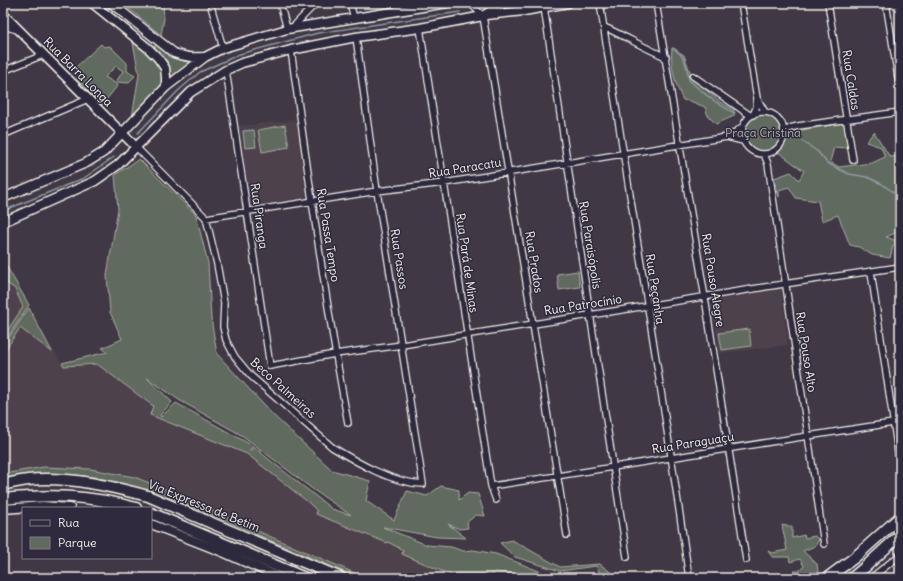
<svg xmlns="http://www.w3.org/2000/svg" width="903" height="581" viewBox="0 0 903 581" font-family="Delius,sans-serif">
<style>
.built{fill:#4d424b}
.green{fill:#616a5e;stroke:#aaaea3;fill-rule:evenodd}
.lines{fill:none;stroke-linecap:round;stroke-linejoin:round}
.stream{stroke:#8e9ba3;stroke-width:1.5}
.street-casing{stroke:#f4f1e8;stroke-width:8}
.secondary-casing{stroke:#f4f1e8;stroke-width:11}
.highway-casing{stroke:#f4f1e8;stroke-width:13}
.street{stroke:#2f2a3d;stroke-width:5.5}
.secondary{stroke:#2f2a3d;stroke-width:8}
.highway{stroke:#2f2a3d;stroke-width:10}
.labels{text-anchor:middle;stroke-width:3;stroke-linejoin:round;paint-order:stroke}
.street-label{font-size:12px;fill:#f4f1e8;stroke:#2f2a3d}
.park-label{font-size:12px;fill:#b2b4aa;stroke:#2f2a3d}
</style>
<rect width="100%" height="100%" fill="#413845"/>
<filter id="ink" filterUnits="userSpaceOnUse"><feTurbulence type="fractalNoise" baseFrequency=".025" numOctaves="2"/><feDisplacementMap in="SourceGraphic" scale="8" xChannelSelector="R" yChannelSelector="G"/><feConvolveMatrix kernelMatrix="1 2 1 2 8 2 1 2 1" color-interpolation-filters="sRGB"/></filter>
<g filter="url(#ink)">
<path class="built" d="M296 120 306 197 251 206 239 126Z
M3 264 28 308 62 364 105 360 147 403 172 422 248 451 313 504 410 549 485 558 562 577 579 573 596 571 600 578H363L178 499 120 480 75 473 20 474 3 477Z
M781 288 788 345 720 353 711 299Z"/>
<path class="green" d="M122 3H163L164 19 161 35Z
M131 37 156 60 161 68 164 82 151 100 132 118 139 74 133 43Z
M158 42 194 60 171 78C170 62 166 58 154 47Z
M101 44 104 47 110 46 127 63V71L135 76 128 83 116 82 123 71 116 66 105 77 118 85 102 105 77 79 80 73 76 67Z
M672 48 684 55 692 77 720 102 734 110V116L716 124 708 116 705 107 690 101 683 100C675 84 670 66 672 48Z
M744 133a19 19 0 1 1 38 0a19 19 0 1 1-38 0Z
M844 123 848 148 834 147 830 162 839 167 872 163 885 157 881 147 866 142 874 132 890 157 900 156V231L886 237 900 242V244L893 246 890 258 872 255 859 247 850 245 838 215 822 221 818 201 796 198 789 187 779 190V197L774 178 791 172 799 180 804 171 778 152 790 132Z
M285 125 289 147 262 152 258 130Z
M254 130 256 147 245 148 243 131Z
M139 159 196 215 208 263 211 318 217 354 273 415 332 470 370 481 366 501 394 520 407 491 427 496 441 486 459 490V500L468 493 478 494 485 516 476 515 467 522 468 528 459 529 448 524 466 538 437 537 383 527 427 545 451 547 463 551 473 550 496 554 549 575 563 578H515L513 575 504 573 495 572 490 578H458L402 554 403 550 388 542 387 543 316 514 317 511 309 503 247 454 150 415 153 406 97 364 64 366 62 363 107 352 102 348 122 339 110 312 107 275 118 209 115 175ZM147 378 179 400 243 436 315 491 351 515 332 509 271 461 254 447 250 452 249 451 253 446 176 403 161 417 160 415 172 402Z
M3 260 29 305 3 344V337L23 307 15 289 3 280Z
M578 271 580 287 559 290 557 274Z
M29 308 52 352 20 328 3 353V346Z
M749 329 751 346 722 350 719 333Z
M44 467 90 469 134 477 178 494 232 520 366 578H359L176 500 117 482 95 477 72 475H27L3 478V474Z
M782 525 792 527V538L804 535 805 538 815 536 819 540 815 546 803 551 817 564 819 578H794V571H799L804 566 800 559 790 562 789 557H772L768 551 772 553 787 550Z
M512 540 560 567 600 564 618 578H603L596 566 560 571 515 557 500 543Z"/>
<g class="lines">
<path class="stream" d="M104 3 116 12
M673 48C685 55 687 66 689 80 703 93 717 105 735 113
M138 133 178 91 200 72 240 54 318 33 460 12
M802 141 818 152 827 163 849 174 867 177 882 184 900 197
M3 211 84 178 114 157"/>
<g class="street-casing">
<path id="street" d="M210 3 223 48
M280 3 287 29
M350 3 354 18
M470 3 483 16 567 535
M600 3C629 195 662 386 689 578
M656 3 705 298 746 560
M741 3 757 98 765 112
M828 3 853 160
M886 3 900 90
M544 7C570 190 600 374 627 557
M3 26 18 30
M604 27C625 36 644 48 666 57
M292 28 316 3
M420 28 491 486 496 500
M291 50C308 174 325 299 348 423
M226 70 270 366 335 354 402 345 784 284 900 267
M3 71 43 55
M693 76 751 116
M742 133a21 21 0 1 1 42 0a21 21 0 1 1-42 0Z
M753 115 756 108 757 98
M784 132 790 128 798 126 900 112
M3 135 88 99
M727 137 743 141
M136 147 206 218
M764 154 768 164 824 544
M206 218 217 264 224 303 223 327 226 340 235 357 251 376 332 447C358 463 392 483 423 484L377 191 356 37
M206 218 377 191 444 183 727 137 737 131 742 127
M871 272 900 466
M491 486C627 466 763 442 900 422
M871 578 900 555"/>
</g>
<g class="secondary-casing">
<path id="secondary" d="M92 3 148 48 158 58 165 68 166 77V87
M111 3 174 53C185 57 192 58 204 57
M516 3 524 11
M3 14 136 147
M486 15 524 11 568 3
M3 198 86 163 104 152 166 87 205 57 223 48 287 29 447 3
M3 222 95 181 118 165 191 92 226 70 242 63 291 50 356 37 420 28 483 16 502 3
M3 509 43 506 70 508
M151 524 225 553 281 578"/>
</g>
<g class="highway-casing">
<path id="highway" d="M3 485C11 483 19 481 28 480 68 476 109 486 148 496L341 578
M3 499C52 494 88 495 136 508
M151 513 305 578
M827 578 854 558 900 517
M852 578 864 568 900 535"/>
</g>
<use href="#street" class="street"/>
<use href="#secondary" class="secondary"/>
<use href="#highway" class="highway"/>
</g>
</g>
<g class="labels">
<g class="street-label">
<text transform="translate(78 72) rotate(45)" y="4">Rua Barra Longa</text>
<text transform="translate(851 80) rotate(81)" y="4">Rua Caldas</text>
<text transform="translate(465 168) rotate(-9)" y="4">Rua Paracatu</text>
<text transform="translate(259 216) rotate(82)" y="4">Rua Piranga</text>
<text transform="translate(328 235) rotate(81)" y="4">Rua Passa Tempo</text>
<text transform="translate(590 245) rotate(81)" y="4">Rua Paraisópolis</text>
<text transform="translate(399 259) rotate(81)" y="4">Rua Passos</text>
<text transform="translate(534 262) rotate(81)" y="4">Rua Prados</text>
<text transform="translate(467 263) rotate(82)" y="4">Rua Pará de Minas</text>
<text transform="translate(713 280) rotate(81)" y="4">Rua Pouso Alegre</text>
<text transform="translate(655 289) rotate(81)" y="4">Rua Peçanha</text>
<text transform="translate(583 305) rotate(-9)" y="4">Rua Patrocínio</text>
<text transform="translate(806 352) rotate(81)" y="4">Rua Pouso Alto</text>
<text transform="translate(283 388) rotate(42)" y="4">Beco Palmeiras</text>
<text transform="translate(693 443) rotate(-9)" y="4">Rua Paraguaçu</text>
<text transform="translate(204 506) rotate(22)" y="4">Via Expressa de Betim</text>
</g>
<g class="park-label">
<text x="763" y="137">Praça Cristina</text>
</g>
</g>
<rect width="903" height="581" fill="none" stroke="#2f2a3d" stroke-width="16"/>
<rect x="8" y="8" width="887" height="565" fill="none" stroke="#f4f1e8" stroke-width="1.5" filter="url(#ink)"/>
<rect x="22" y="507" width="130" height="52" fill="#2f2a3d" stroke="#7e7a81"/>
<rect x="30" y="520" width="20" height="6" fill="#2f2a3d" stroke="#7e7a81"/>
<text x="58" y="527" font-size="12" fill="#f4f1e8">Rua</text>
<rect x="30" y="537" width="20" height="12" fill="#616a5e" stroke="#7e7a81"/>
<text x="58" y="547" font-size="12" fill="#f4f1e8">Parque</text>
</svg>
